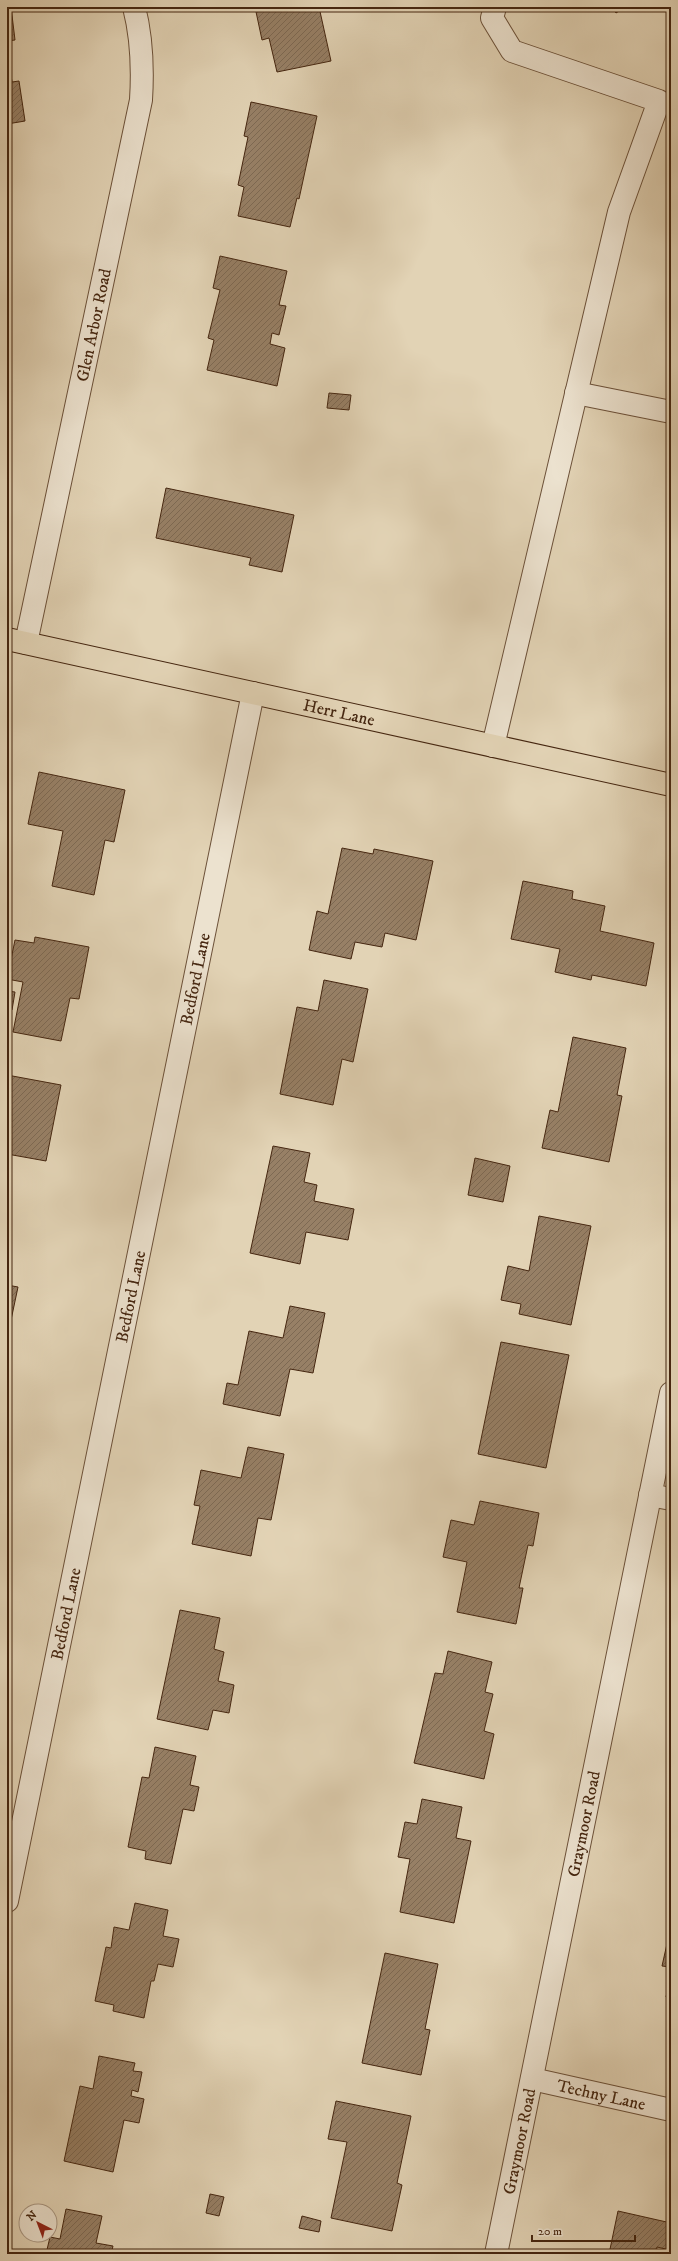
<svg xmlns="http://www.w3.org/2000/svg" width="678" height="2261" viewBox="0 0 678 2261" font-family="'IM FELL DW Pica',serif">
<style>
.building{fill:url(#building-hatch);stroke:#452610}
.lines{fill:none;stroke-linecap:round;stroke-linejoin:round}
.minor-casing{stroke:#6c5139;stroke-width:24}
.major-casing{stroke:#452610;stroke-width:24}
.minor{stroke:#ece2cf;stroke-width:22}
.major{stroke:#e2d3b5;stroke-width:22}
.labels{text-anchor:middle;stroke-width:3;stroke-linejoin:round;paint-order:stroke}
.street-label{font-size:17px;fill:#452610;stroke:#ece2cf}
</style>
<defs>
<pattern id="building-hatch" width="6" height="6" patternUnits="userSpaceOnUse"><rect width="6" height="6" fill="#978066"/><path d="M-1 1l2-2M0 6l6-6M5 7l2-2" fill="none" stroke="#7d6953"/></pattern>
</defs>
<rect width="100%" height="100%" fill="#e2d3b5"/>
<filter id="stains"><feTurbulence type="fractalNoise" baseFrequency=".005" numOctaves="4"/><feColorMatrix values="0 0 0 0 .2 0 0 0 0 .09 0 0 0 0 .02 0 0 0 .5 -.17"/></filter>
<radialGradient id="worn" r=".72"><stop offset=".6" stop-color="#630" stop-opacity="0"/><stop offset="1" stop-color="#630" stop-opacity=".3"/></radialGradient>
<path class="building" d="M7 7H11L15 40 7 41Z
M255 7H319L331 61 277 72 269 38 262 40Z
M612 7H625L616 13Z
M7 47 12 82 19 81 25 121 7 124Z
M251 102 317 116 299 199 297 198 290 227 238 216 244 187 238 185 248 137 244 136Z
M220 256 287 271 279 305 286 306 279 335 272 333 270 344 285 348 277 386 207 370 214 340 208 338 220 290 213 288Z
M329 393 351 395 349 410 327 408Z
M166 488 294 515 282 572 249 565 251 558 156 538Z
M39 772 125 790 114 842 105 840 94 895 52 886 63 831 28 824Z
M342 848 373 854 374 849 433 861 416 940 385 933 382 947 355 942 351 959 309 950 317 911 328 914Z
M523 881 573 891 572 899 605 906 600 931 654 943 646 986 592 975 591 980 555 972 560 949 511 939Z
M35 937 89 947 79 999 70 998 61 1041 13 1032 23 982 7 979 15 940 34 943Z
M324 980 368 989 353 1062 342 1059 333 1105 280 1094 297 1007 318 1011Z
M7 991 15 992 12 1010 7 1009Z
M573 1037 626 1048 617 1095 622 1096 609 1162 542 1148 550 1110 558 1112Z
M7 1075 61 1085 46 1161 7 1154Z
M273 1146 310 1153 304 1182 317 1185 314 1201 354 1209 348 1240 306 1232 300 1264 250 1253Z
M475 1158 510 1166 503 1202 468 1195Z
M539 1216 591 1226 571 1325 519 1314 521 1304 501 1300 508 1266 529 1271Z
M7 1285 18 1287 7 1339Z
M290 1306 325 1313 313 1373 290 1369 280 1416 223 1404 227 1383 238 1385 249 1331 283 1338Z
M501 1342 569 1355 546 1468 478 1454Z
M248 1447 284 1454 271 1520 258 1518 251 1556 192 1544 200 1506 194 1505 201 1470 241 1478Z
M480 1501 539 1513 533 1546 528 1545 519 1588H523L516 1624 457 1612 467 1562 443 1557 451 1520 474 1525Z
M180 1610 220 1618 214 1649 224 1652 218 1681 234 1685 229 1713 213 1710 208 1730 157 1719Z
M448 1651 492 1662 485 1692 493 1694 484 1731 494 1734 484 1779 414 1763 435 1673 443 1674Z
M155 1747 196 1756 190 1785 199 1787 194 1811 183 1809 171 1864 145 1859 146 1851 128 1847 142 1777 149 1778Z
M422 1799 462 1807 456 1838 471 1841 454 1923 400 1912 410 1859 398 1857 405 1822 417 1824Z
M135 1903 168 1910 163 1936 179 1939 173 1967 158 1964 154 1981H151L144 2018 113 2011 114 2005 95 2001 106 1947 111 1948 114 1927 129 1930Z
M671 1926V1967L662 1966Z
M385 1953 438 1964 425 2029 430 2030 421 2075 362 2063Z
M671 1974V1998L666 1997Z
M99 2056 135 2063 133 2071 142 2072 138 2092 132 2090 131 2096 144 2099 139 2123 124 2120 113 2172 64 2161 80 2086 93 2089Z
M336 2101 411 2116 397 2183 402 2185 392 2231 331 2218 347 2142 328 2139Z
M210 2194 224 2197 219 2216 206 2213Z
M66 2209 102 2216 96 2243 113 2246 111 2254H46L50 2237 60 2239Z
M618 2211 671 2223V2254H669L670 2250 657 2247 656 2254H609Z
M302 2216 321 2221 319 2232 299 2228Z"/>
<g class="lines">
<g class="minor-casing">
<g id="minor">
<path d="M576 393 671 412"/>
<path id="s1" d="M26 643 141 100C143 68 142 38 134 7"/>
<path d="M493 746 619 212 659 101 512 51 492 18 495 7"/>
<path d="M650 1495 671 1499"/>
<path id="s2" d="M7 1901 253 693"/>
<path id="s3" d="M532 2079 671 2110"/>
<path id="s4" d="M496 2254 671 1393"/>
</g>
</g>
<g class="major-casing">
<g id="major">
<path id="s5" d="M7 639 671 785"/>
</g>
</g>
<use href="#minor" class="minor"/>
<use href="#major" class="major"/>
</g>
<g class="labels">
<g class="street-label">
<text dy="6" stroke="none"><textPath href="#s1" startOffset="325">Glen Arbor Road</textPath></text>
<text dy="6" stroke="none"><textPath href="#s5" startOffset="340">Herr Lane</textPath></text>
<text dy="6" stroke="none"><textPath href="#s2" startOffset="941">Bedford Lane</textPath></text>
<text dy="6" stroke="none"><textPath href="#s2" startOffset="617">Bedford Lane</textPath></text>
<text dy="6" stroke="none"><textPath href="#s2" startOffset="293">Bedford Lane</textPath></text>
<text dy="6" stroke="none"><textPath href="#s4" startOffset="439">Graymoor Road</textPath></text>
<text dy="6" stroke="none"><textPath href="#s3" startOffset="71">Techny Lane</textPath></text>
<text dy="6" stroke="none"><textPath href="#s4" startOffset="115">Graymoor Road</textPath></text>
</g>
</g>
<rect width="678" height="2261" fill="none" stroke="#e2d3b5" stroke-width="24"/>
<rect x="8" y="8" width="662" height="2245" fill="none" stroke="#452610" stroke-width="2"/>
<rect x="12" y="12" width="654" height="2237" fill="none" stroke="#452610"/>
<g transform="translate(38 2223) rotate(318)"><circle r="19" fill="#ece2cf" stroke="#a99783"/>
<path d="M0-3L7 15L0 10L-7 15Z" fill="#8f2418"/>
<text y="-6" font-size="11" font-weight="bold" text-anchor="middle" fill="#452610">N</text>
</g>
<path d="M532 2235v6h103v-6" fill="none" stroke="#452610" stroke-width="2"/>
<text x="538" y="2235" font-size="12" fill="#452610" stroke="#ece2cf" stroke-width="3" paint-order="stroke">20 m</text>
<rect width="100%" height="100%" filter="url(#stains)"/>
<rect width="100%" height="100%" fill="url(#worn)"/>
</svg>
